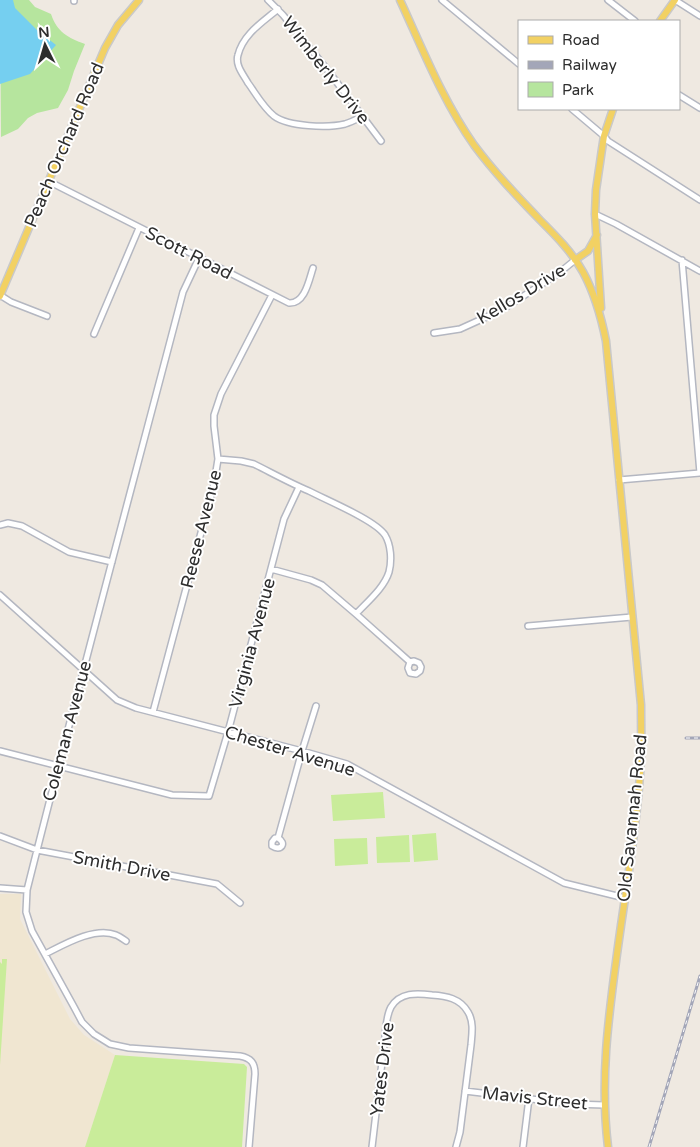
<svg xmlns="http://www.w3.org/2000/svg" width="700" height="1147" viewBox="0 0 700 1147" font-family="'Varela Round',sans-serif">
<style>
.education{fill:#f0e6d1}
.green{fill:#b6e59e}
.pitch{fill:#c9ec9a}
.water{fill:#75cff0}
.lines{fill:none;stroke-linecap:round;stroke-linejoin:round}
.minor-casing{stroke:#b4b7c1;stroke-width:8}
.major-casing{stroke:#c9c9c9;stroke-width:9}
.minor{stroke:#fff;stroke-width:5}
.major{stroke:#f2d163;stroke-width:6}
.rail-casing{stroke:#a3a6b8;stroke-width:3}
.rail{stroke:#fff;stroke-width:1;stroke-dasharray:4;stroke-linecap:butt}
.labels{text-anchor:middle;stroke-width:4;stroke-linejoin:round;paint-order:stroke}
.street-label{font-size:18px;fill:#2e2e2e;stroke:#fff}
</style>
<rect width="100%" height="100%" fill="#efe9e1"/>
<path class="education" d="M0 894H21L20 919 70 1019 84 1035 115 1055 85 1147H0Z"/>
<path class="green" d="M0 0H29L35 7 51 14C57 32 68 38 85 44L74 71 68 90 58 108 37 113 28 118 18 129 1 137Z"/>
<path class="pitch" d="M383 792 385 818 333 821 331 795Z
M436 833 438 860 414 862 412 835Z
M409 835 410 862 377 863 376 837Z
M367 838 368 864 335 866 334 839Z
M2 959H7L0 1065V962L2 964Z
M115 1055 244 1064 247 1067 242 1147H85Z"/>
<path class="water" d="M0 0H13L15 8 37 30 56 45 30 74 0 84Z"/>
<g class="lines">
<g class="minor-casing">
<path id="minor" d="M268 0 283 15 326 68 381 141
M442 0 519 64
M608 0 635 21
M675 0 700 16
M74 1V0
M278 9C263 22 243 34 238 55 235 65 243 74 248 83 256 94 263 107 274 116 289 127 328 128 345 124 352 122 357 119 363 116
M679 95 700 108
M572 109 604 136 608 141 700 200
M48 181 289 303C305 304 309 280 313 268
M595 214 616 224 700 271
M199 258 183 292C131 491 77 690 27 890L26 912 32 931 74 1007 82 1022 94 1034 110 1044 129 1048 240 1056C251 1058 255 1063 255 1074L249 1147
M0 295 11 302 47 316
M434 333 460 329 493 314 508 306 559 273 575 260
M94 334 139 228
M218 459 241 461 254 464C272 473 290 483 309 491 326 500 375 520 385 535 391 545 392 560 389 572 384 588 368 601 356 614
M619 480 700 473 682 260
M0 525 8 523 22 526 69 552 112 562
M271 569 311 580 322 585 356 614 410 662 414 661 419 663 421 667 420 671 416 674 410 673 408 668 410 662
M0 595 117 700 136 708 302 751 347 764 564 883 625 898
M528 626 632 617
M153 712 214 484 218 459 214 426V415L221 394 272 295
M0 751 172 795 209 796 228 732 284 519 299 487
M0 836 37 850 217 884 240 903
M278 838C287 843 281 852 272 846V842L275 838H278L302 751 316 706
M0 888 27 890
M45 954C63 945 95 926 116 935 119 936 123 939 126 941
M465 1091 573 1104 604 1105
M372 1147C376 1113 380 1079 384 1045 386 1033 385 1018 391 1007 400 992 417 993 432 995 446 996 460 998 468 1012 474 1022 472 1034 471 1045L460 1132 456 1147
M523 1147 529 1098"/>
</g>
<g class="major-casing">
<path id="major" d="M400 0C423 50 443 101 474 145 494 172 517 196 540 220 556 236 572 252 583 272 595 294 601 316 606 341L641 705C641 728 642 751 640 774 636 834 625 894 617 954 608 1020 600 1081 608 1147
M660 21 675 0
M575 260 588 251 597 235
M0 296 105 48 118 25 139 0
M601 308 595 214 596 190 602 149 604 136 613 109"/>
</g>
<use href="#minor" class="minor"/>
<use href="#major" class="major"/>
<g class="rail-casing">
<path id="rail" d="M686 738H700
M649 1147 700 976"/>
</g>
<use href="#rail" class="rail"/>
</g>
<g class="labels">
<g class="street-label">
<text transform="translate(326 70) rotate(52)" y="6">Wimberly Drive</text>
<text transform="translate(64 145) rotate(-67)" y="6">Peach Orchard Road</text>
<text transform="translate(189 253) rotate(27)" y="6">Scott Road</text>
<text transform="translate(521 294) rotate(-31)" y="6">Kellos Drive</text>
<text transform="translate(201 529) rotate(-76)" y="6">Reese Avenue</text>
<text transform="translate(252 643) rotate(-75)" y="6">Virginia Avenue</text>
<text transform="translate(67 731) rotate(-75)" y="6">Coleman Avenue</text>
<text transform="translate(290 751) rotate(17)" y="6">Chester Avenue</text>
<text transform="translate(632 818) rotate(-84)" y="6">Old Savannah Road</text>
<text transform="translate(122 866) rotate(11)" y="6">Smith Drive</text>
<text transform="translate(382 1069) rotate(-83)" y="6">Yates Drive</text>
<text transform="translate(535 1098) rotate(6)" y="6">Mavis Street</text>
</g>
</g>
<rect x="518" y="20" width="162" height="90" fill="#ffffff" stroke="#ababab"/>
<rect x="528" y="36" width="25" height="8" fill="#f2d163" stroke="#ababab"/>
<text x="562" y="45" font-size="15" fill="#2e2e2e">Road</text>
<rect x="528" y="61" width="25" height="8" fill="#a3a6b8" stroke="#ababab"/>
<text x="562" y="70" font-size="15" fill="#2e2e2e">Railway</text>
<rect x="528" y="82" width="25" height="15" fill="#b6e59e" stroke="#ababab"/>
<text x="562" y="95" font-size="15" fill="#2e2e2e">Park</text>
<g transform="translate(45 45) rotate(355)" stroke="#ffffff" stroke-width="4" paint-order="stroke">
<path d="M0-4L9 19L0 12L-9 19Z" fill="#2e2e2e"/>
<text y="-8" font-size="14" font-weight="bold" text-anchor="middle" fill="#2e2e2e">N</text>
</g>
</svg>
